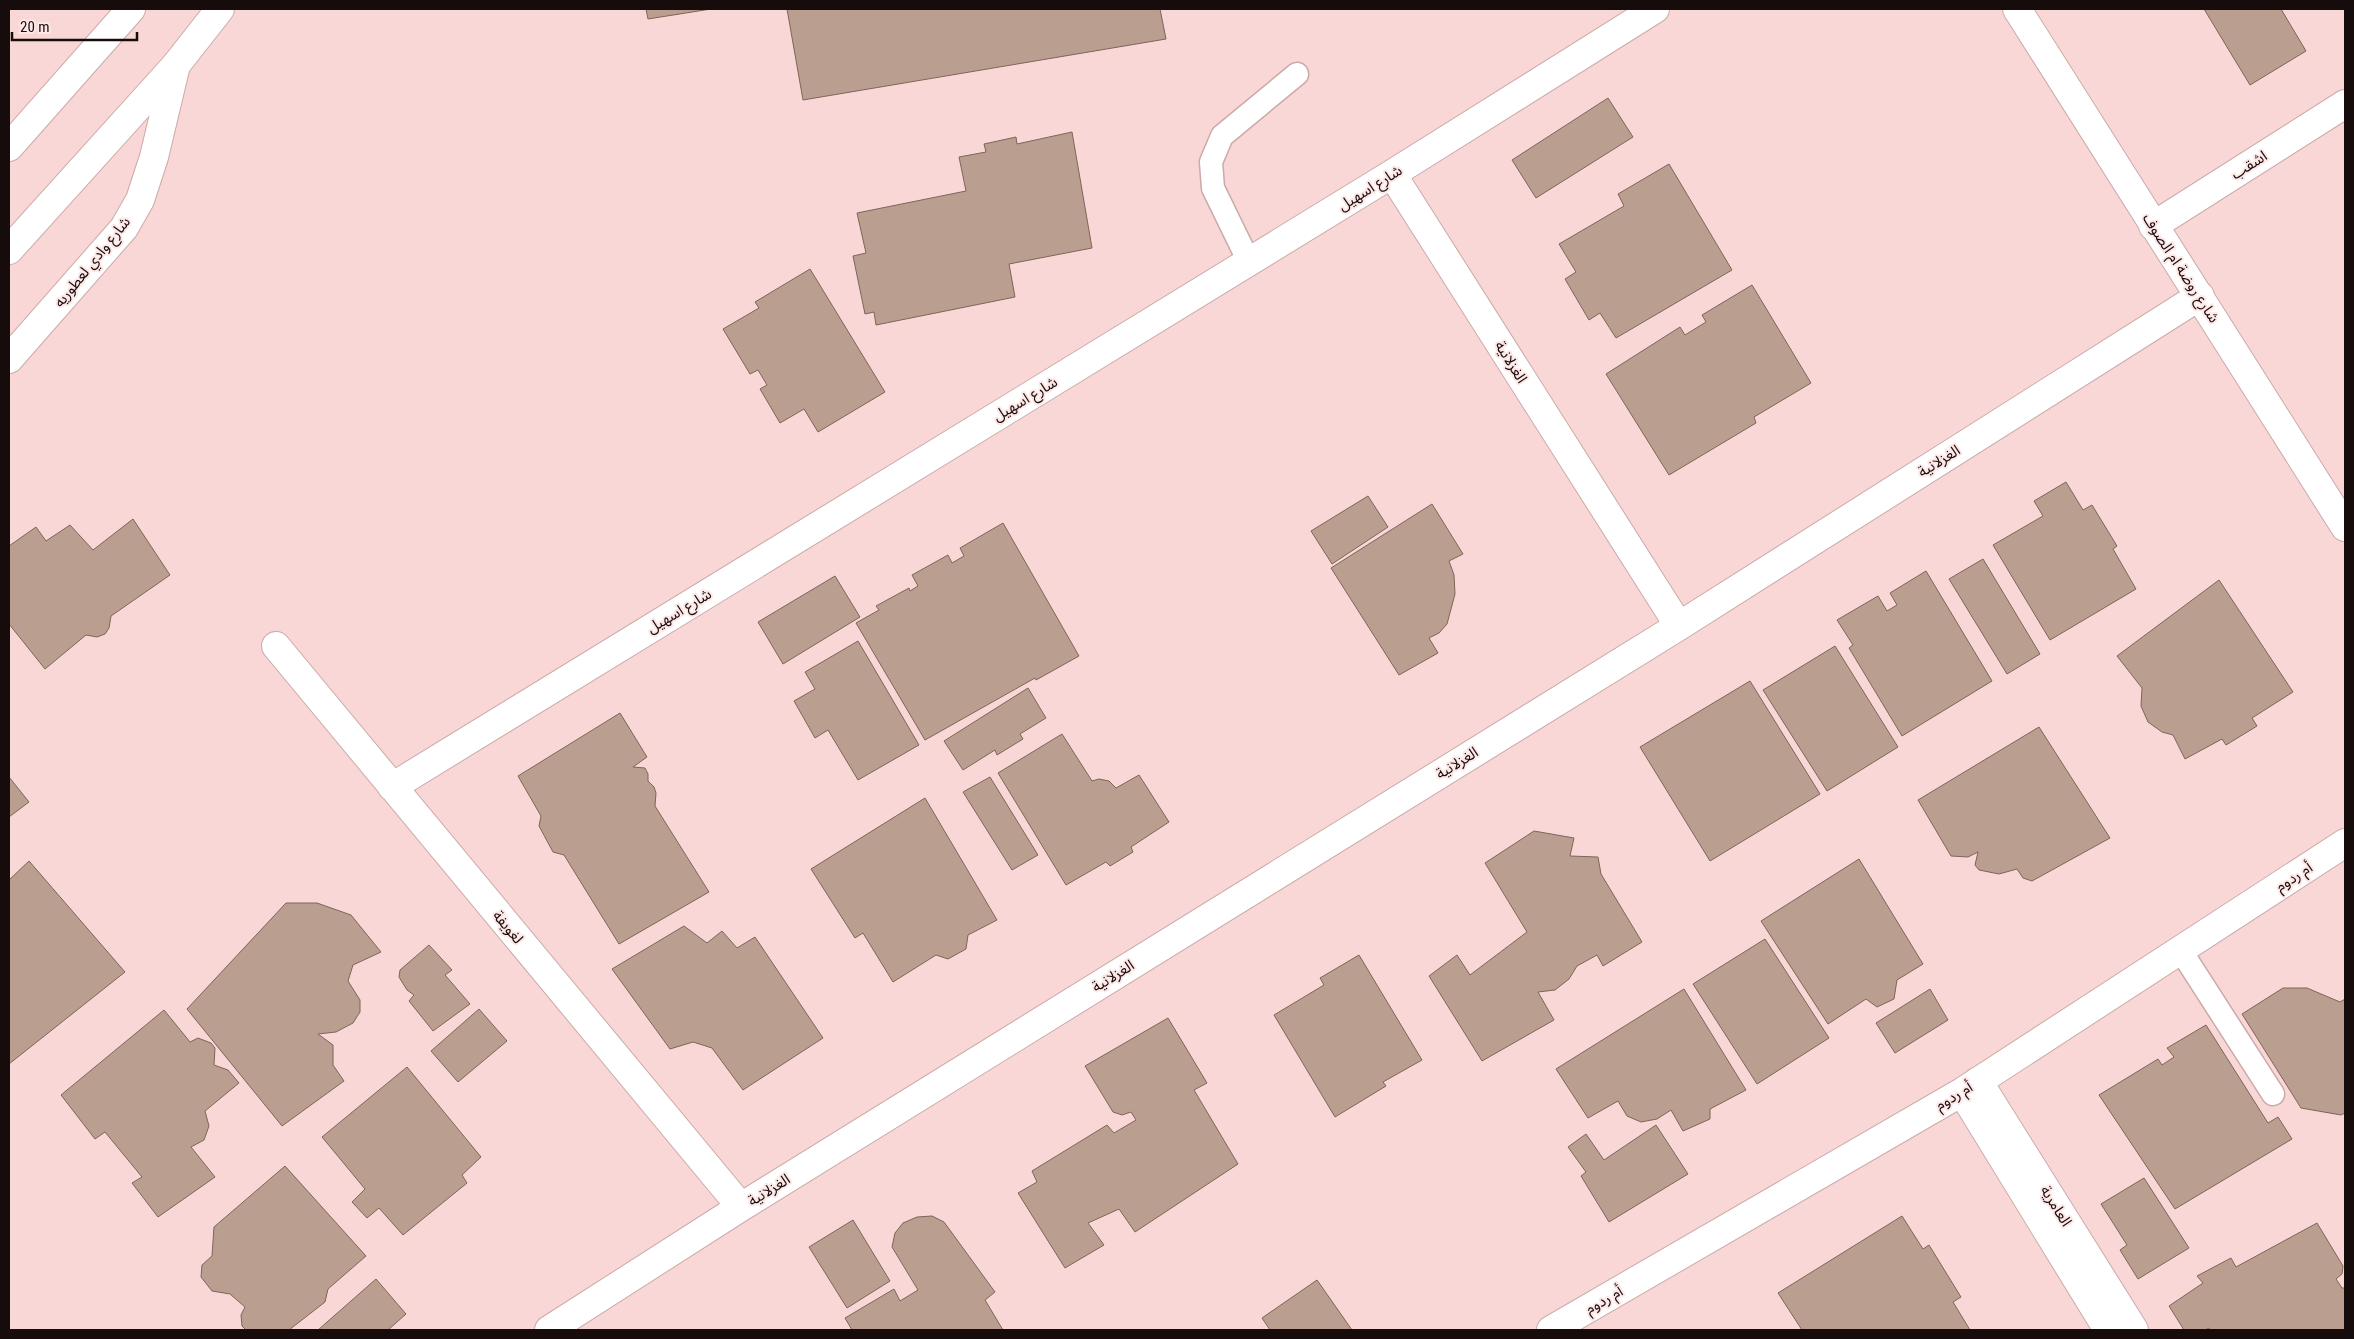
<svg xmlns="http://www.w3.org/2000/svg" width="2354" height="1339" viewBox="0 0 2354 1339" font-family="'Roboto Condensed','Noto Sans Arabic',sans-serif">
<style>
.building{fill:#ba9f91;stroke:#7e6558}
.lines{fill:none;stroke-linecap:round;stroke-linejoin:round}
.service-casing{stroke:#cbaaa9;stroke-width:25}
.minor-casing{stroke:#cbaaa9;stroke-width:30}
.tertiary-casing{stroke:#cbaaa9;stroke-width:30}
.service{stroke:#fff;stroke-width:22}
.minor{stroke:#fff;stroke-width:28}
.tertiary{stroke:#fff;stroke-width:28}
.labels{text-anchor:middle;stroke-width:4;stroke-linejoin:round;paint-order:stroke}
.street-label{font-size:15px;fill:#170c0c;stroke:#fde8e7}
</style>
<rect width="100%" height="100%" fill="#f9d7d6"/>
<path class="building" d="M646 9H711L648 19Z
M787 9H1160L1166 39 803 100Z
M2204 9H2281L2306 51 2250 85Z
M1608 98 1633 137 1536 198 1512 160Z
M1072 132 1092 248 1009 264 1015 297 876 325 874 312 865 314 853 256 866 253 857 213 966 191 959 157 986 152 984 144 1016 137 1017 144Z
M1669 164 1732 270 1616 338 1600 313 1589 320 1565 279 1576 272 1559 244 1624 206 1618 194Z
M810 269 885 392 818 432 804 409 780 423 760 389 767 385 758 370 750 374 723 329 759 308 755 302Z
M1752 285 1811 383 1754 417 1756 423 1669 475 1606 374 1680 327 1685 335 1706 322 1702 315Z
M2066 482 2083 510 2092 505 2117 546 2113 549 2136 589 2050 640 1993 545 2043 516 2034 501Z
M1368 496 1388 527 1332 564 1311 531Z
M1432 504 1463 554 1449 561 1454 575 1455 594 1447 624 1439 633 1429 638 1438 653 1399 675 1331 568Z
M133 519 170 575 111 616 109 628 105 634 97 637 86 635 45 669 9 624V546L36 527 46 541 70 525 93 550Z
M1003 523 1079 656 1036 680 1035 678 925 740 856 623 879 610 876 606 909 588 910 591 918 586 912 575 948 555 952 563 964 556 960 548Z
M1983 559 2040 654 2007 674 1949 579Z
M1926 571 1992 681 1902 736 1849 648 1853 645 1837 620 1878 596 1887 611 1897 605 1890 593Z
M835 576 860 617 783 664 758 622Z
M2219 580 2293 692 2252 718 2257 726 2226 745 2222 739 2185 759 2173 735 2162 732 2148 722 2141 706 2142 688 2117 656Z
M858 641 919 745 858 780 828 730 815 738 794 701 815 689 805 672Z
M1835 646 1898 747 1827 791 1763 690Z
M1750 681 1820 794 1710 861 1640 747Z
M1028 688 1046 718 1020 734 1023 739 997 755 995 750 963 770 944 741Z
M620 713 647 757 633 767 645 768 648 774V781L654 787 656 793 655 806 709 892 619 944 564 855 553 852 539 826 541 816 518 776Z
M2039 727 2110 838 2032 881 2023 878 2017 869 1999 874 1979 870 1975 865 1978 852 1968 857 1951 856 1918 800Z
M1062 734 1092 781 1099 779 1109 781 1116 788 1139 775 1169 822 1131 847 1133 852 1110 866 1106 862 1066 885 998 773Z
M9 777 29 802 9 817Z
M990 777 1038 855 1012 870 963 792Z
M925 798 997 920 968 935 966 949 948 959 936 955 893 982 863 933 855 938 811 869Z
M1534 831 1574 838 1570 856 1598 857 1601 874 1642 942 1603 966 1597 955 1577 966 1569 979 1555 990 1538 992 1554 1020 1482 1061 1429 976 1457 955 1470 975 1527 932 1485 863Z
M1859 859 1923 964 1897 980 1894 999 1877 1007 1866 999 1828 1024 1761 921Z
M29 861 125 972 9 1064V880Z
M286 903H317L351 915 381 952 353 965 348 981 360 1000V1012L353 1023 336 1032 318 1034 333 1045V1065L344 1081 282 1126 187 1009Z
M684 926 707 943 722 931 737 948 755 937 823 1038 743 1090 712 1048 693 1042 670 1049 612 969Z
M1765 939 1829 1038 1757 1084 1693 984Z
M429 945 452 970 445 975 470 1004 433 1031 409 1001 414 995 407 990 399 977 400 970Z
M1359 955 1422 1060 1383 1082 1386 1086 1335 1117 1274 1015 1324 985 1320 978Z
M2283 988H2307L2340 1002 2345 999V1113L2341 1115 2301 1108 2242 1014Z
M1684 989 1746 1090 1710 1109V1119L1683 1131 1671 1110 1657 1119 1641 1122 1627 1116 1618 1101 1588 1118 1556 1069Z
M1930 989 1948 1020 1895 1053 1876 1023Z
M479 1009 507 1041 458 1082 431 1051Z
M164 1010 190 1042 198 1038 211 1043 215 1048 214 1065 228 1070 239 1083 205 1111 209 1126 204 1140 191 1147 215 1177 158 1217 132 1183 142 1177 105 1132 95 1139 61 1095Z
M1168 1018 1207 1083 1194 1090 1238 1164 1135 1232 1119 1209 1088 1223 1104 1245 1065 1268 1018 1193 1037 1182 1032 1171 1107 1125 1114 1133 1136 1120 1131 1112 1122 1115 1113 1112 1085 1066Z
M2206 1025 2268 1123 2278 1117 2292 1139 2175 1209 2099 1095 2158 1059 2162 1065 2174 1057 2167 1048Z
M407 1067 481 1157 462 1175 467 1183 403 1235 379 1208 367 1218 352 1202 365 1189 322 1137Z
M1656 1125 1688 1174 1609 1222 1581 1176 1586 1172 1568 1147 1586 1134 1604 1160Z
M285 1166 366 1256 328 1289 325 1302 289 1330H246L242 1326 241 1315 245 1307 230 1294 212 1291 201 1277 202 1265 212 1256 214 1227Z
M2144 1178 2189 1248 2138 1279 2120 1250 2127 1245 2101 1204Z
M932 1216 944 1222 995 1292 985 1300 1003 1330H852L845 1318 894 1289 900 1301 918 1290 892 1247 895 1233 903 1223 917 1217Z
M1902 1216 1923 1249 1929 1245 1961 1297 1953 1302 1970 1330H1802L1778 1293Z
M853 1220 890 1281 847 1308 809 1247Z
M2317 1223 2343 1266 2342 1274 2336 1279 2342 1288H2345V1330H2210L2209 1328 2205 1330H2184L2169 1306 2203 1283 2197 1276 2231 1258 2236 1267Z
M376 1279 406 1314 388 1330H318Z
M1317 1280 1352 1330H1270L1262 1318Z"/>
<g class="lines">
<g class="service-casing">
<path id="service" d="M1249 262 1213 188 1211 162 1222 136 1297 74
M2181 951 2273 1094"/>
</g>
<g class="minor-casing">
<path id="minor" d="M2017 9C2125 182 2236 354 2345 527
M1392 174 1679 626
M2153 226 2345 104
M9 359 124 228 140 200 154 157 176 65
M276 646 741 1207
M392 787 1392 174 1655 9
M1978 1081 2134 1330
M1962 1092 2108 1330
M549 1330 741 1207 1679 626 2200 296
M1551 1330 1962 1092 2345 843"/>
</g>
<g class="tertiary-casing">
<path id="tertiary" d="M9 147 131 9
M9 250 176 65 220 9"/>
</g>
<use href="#service" class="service"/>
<use href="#minor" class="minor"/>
<use href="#tertiary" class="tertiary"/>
</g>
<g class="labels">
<g class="street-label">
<text transform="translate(2249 165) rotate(-33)" y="5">اشقب</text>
<text transform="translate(1370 188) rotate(-32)" y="5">شارع اسهيل</text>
<text transform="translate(92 262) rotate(-51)" y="5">شارع وادي لعطوريه</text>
<text transform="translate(2181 268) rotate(57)" y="5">شارع روضة ام الصوف</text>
<text transform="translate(1511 362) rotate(58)" y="5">الغزلانية</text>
<text transform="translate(1025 399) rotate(-31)" y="5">شارع اسهيل</text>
<text transform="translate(1939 461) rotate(-32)" y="5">الغزلانية</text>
<text transform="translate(679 611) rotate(-31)" y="5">شارع اسهيل</text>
<text transform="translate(1457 763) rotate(-32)" y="5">الغزلانية</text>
<text transform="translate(2294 877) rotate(-33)" y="5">أم ردوم</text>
<text transform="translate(508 927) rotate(50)" y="5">لغويفة</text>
<text transform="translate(1113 976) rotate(-32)" y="5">الغزلانية</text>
<text transform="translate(1954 1096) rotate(-31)" y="5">أم ردوم</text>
<text transform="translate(769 1190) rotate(-32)" y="5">الغزلانية</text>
<text transform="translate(2056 1206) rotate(58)" y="5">العامرية</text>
<text transform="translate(1604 1300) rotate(-30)" y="5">أم ردوم</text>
</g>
</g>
<rect width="2354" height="1339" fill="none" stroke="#170c0c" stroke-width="20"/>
<path d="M12 32v8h125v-8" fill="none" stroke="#170c0c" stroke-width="2.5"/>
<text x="20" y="32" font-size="15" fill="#170c0c" stroke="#fde8e7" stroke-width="4" paint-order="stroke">20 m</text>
</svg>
